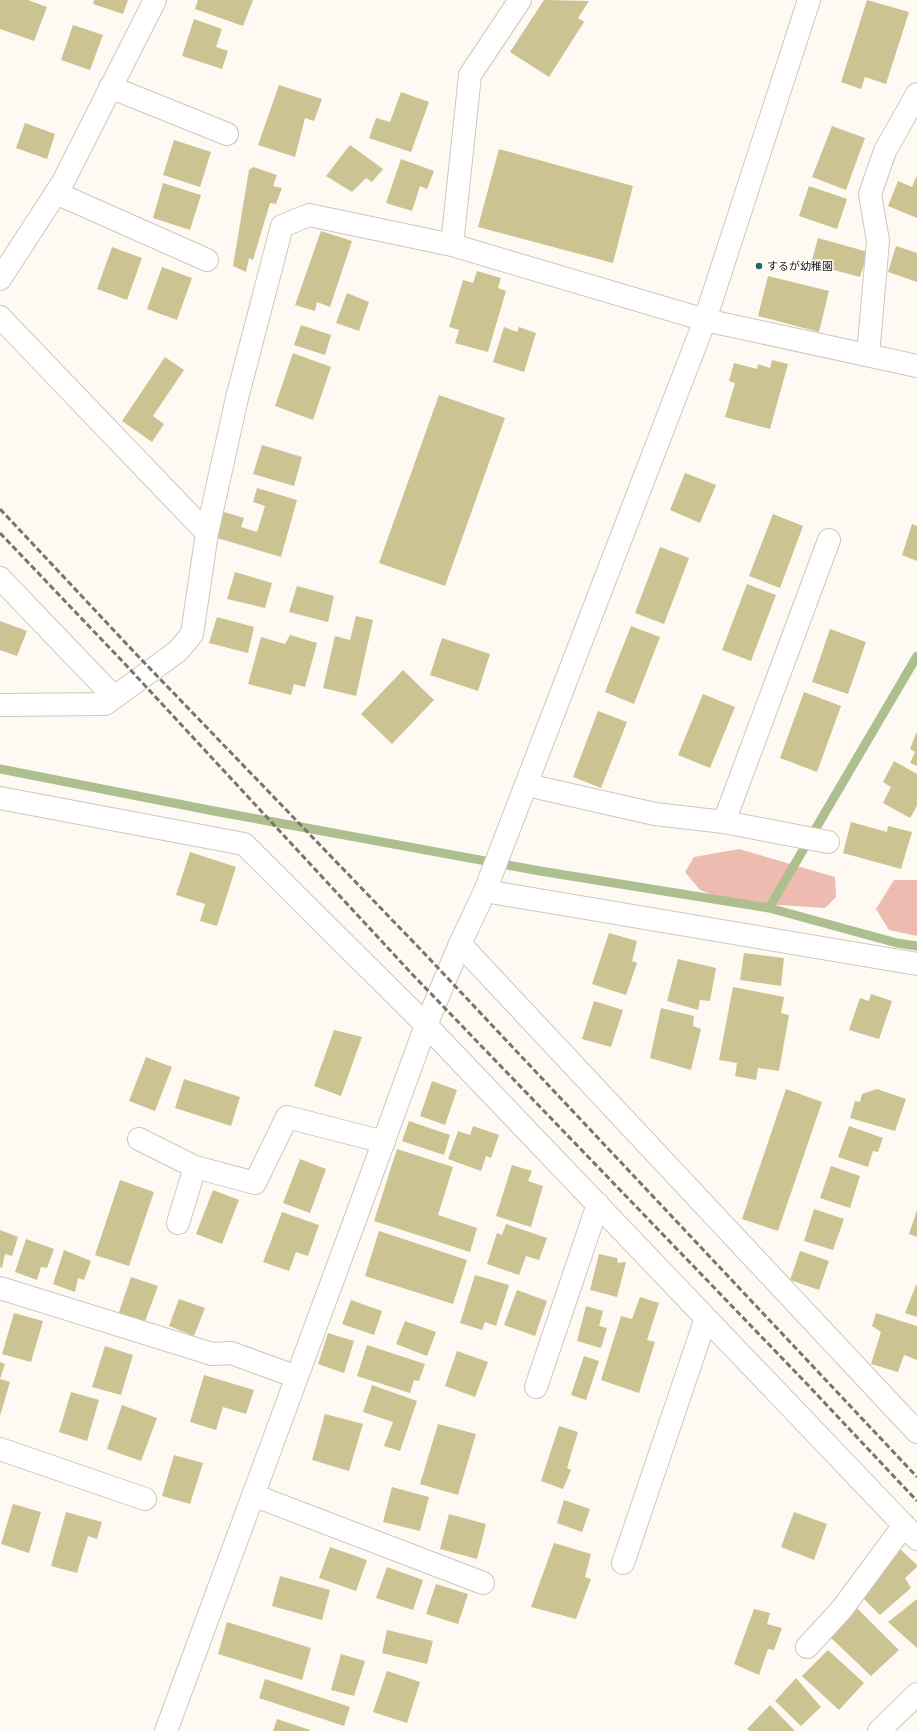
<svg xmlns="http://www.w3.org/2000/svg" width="917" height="1731" viewBox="0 0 917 1731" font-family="Arial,'Noto Sans JP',sans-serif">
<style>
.green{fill:#edbbaf}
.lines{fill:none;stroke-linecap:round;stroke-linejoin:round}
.stream{stroke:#adbe8f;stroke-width:9}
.building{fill:#cbc492}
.minor-casing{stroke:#cdc7be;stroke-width:24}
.minor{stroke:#fff;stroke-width:22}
.rail{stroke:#78756f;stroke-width:3;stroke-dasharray:6 3;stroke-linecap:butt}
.poi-dot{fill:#1c6966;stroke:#fff;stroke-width:1.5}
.labels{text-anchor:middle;stroke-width:3;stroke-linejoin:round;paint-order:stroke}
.poi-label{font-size:11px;fill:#1a1814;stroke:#fff;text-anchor:start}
</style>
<rect width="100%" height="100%" fill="#fef9f2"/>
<path class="green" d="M739 849 835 877 836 897 825 908 731 902 700 890 685 872 694 857Z
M894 880H917V936L889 930 876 909Z"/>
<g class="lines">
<path class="stream" d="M0 769 214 811 540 871 769 908 897 943 917 946
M769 908 917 656"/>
</g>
<path class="building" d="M0 0H28L47 7 34 41 0 29Z
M94 0H128L123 14 93 4Z
M198 0H253L243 26 195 9Z
M544 0 589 1 578 18 584 22 549 77 510 52Z
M867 0 909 12 886 84 865 77 861 89 841 82Z
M194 19 222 29 216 47 228 51 222 69 182 56Z
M73 25 103 35 90 70 61 60Z
M279 85 322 99 314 121 305 118 295 157 258 145Z
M401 92 429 102 411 152 369 138 376 118 390 122Z
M25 123 55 134 47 159 16 148Z
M832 126 865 138 846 190 812 177Z
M174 140 211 152 200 187 163 175Z
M350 145 383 169 372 182 366 178 352 192 326 176Z
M499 149 633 186 613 263 478 227Z
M401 159 434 171 427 189 420 186 412 211 386 203Z
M253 167 277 175 273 186 282 188 276 204 270 203 253 260 249 258 246 272 233 266 249 170Z
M917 175V218L888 206 898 181 912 187Z
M163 183 201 195 190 230 153 218Z
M809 186 847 199 837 229 799 216Z
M321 231 352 241 330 307 317 302 315 311 295 305Z
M818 238 868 252 860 277 811 264Z
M896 246 917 253V282L888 272Z
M112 247 142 258 127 300 97 289Z
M162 267 192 278 177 320 147 309Z
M477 271 501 278 498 288 506 291 488 352 455 343 459 330 449 327 463 280 473 283Z
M768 276 829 291 819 332 758 316Z
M347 293 369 302 359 331 336 323Z
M301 325 331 335 325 355 294 345Z
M504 327 517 332 519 327 536 333 524 372 493 362Z
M293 353 331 367 313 420 275 406Z
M165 357 184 370 153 416 164 424 152 442 122 421Z
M772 360 788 364 770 429 725 417 735 383 729 381 734 363 757 369 758 364 770 368Z
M439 395 505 418 445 586 379 563Z
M262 445 302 457 294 486 253 474Z
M685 473 716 485 700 523 670 510Z
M257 488 297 500 281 557 217 538 224 512 244 518 241 527 257 532 265 506 253 502Z
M773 514 803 526 780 588 749 576Z
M912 524 917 526V561L902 555Z
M660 547 689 558 664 624 635 613Z
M235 572 272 583 265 608 227 599Z
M747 584 776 595 751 661 722 650Z
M297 586 334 596 328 622 289 612Z
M356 616 373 620 356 696 323 688 335 636 350 640Z
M217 617 254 627 248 653 209 643Z
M0 621 27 631 17 656 0 650Z
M631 626 660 637 634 704 605 692Z
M830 629 866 642 848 694 812 682Z
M290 635 317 643 305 687 294 684 291 695 248 684 261 637 285 644Z
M442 638 490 654 478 691 430 675Z
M403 670 434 700 392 744 361 714Z
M804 692 841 706 817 772 780 758Z
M703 694 735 707 710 768 678 755Z
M598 711 627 722 601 788 573 777Z
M917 731V766L910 763 915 752 910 749Z
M894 761 917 774V806L910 818 883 803 891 787 883 782Z
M851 822 887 832 888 826 912 832 901 869 843 853Z
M190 852 236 867 217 926 200 921 205 904 176 895Z
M609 933 637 941 632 961 637 963 626 995 592 984Z
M744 953 784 958 781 986 740 980Z
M678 959 716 968 710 1001 700 1000 698 1010 667 1001Z
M733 987 784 997 781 1013 789 1015 779 1071 758 1068 756 1080 735 1076 737 1063 719 1060Z
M871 994 892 1001 879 1039 849 1030 860 998 869 1001Z
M594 1001 623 1010 611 1047 582 1039Z
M661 1008 694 1016 693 1026 701 1029 691 1070 650 1058Z
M334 1030 362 1037 341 1096 314 1086Z
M146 1057 172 1067 155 1111 129 1101Z
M184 1079 240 1097 231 1126 175 1108Z
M432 1081 457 1090 445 1125 420 1116Z
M786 1089 822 1102 778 1231 742 1219Z
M877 1089 906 1099 895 1131 850 1118 855 1101 860 1102 862 1094Z
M409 1121 450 1135 444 1155 402 1141Z
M473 1126 499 1135 491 1158 486 1156 481 1171 448 1159 458 1131 470 1135Z
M849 1126 883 1138 878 1152 873 1151 868 1167 838 1157Z
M397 1149 453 1167 438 1215 477 1228 470 1252 374 1221Z
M300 1159 326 1169 310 1213 283 1203Z
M512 1165 532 1171 528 1181 543 1186 531 1227 496 1216Z
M831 1166 860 1176 850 1208 820 1198Z
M120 1180 154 1192 129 1266 95 1255Z
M213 1190 239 1200 222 1244 196 1234Z
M814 1209 844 1219 833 1250 804 1241Z
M917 1210V1237L909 1234Z
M282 1212 319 1225 308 1256 296 1252 289 1271 263 1262Z
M506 1224 547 1238 539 1260 526 1256 519 1275 487 1264 497 1233 502 1235Z
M0 1230 18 1237 12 1256 5 1254 2 1268 0 1267Z
M379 1231 467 1260 453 1304 365 1276Z
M26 1239 54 1249 47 1268 41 1267 37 1280 15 1272Z
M64 1250 91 1261 84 1280 78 1278 75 1292 53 1284Z
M800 1251 829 1261 819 1290 790 1280Z
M599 1254 617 1258 618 1263 626 1262 617 1297 590 1290Z
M475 1275 509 1285 496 1326 485 1322 482 1330 460 1323Z
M131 1277 158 1286 144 1324 118 1315Z
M916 1285H917V1317L905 1313Z
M517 1290 547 1301 535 1336 504 1325Z
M640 1297 659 1303 647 1340 655 1342 639 1393 601 1380 621 1316 632 1319Z
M179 1299 205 1308 194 1336 169 1326Z
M351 1300 382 1311 374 1335 342 1324Z
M586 1306 603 1311 599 1326 607 1328 601 1348 577 1341Z
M14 1313 43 1321 31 1362 2 1354Z
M876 1313 917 1326V1360L904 1355 898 1372 871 1364 881 1332 872 1326Z
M405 1321 436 1332 427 1356 396 1344Z
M328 1333 354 1341 344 1373 318 1364Z
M367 1345 425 1364 419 1381 414 1380 410 1393 357 1376Z
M105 1346 133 1355 121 1395 92 1387Z
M457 1351 488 1362 475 1397 445 1386Z
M584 1356 599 1361 586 1400 571 1395Z
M0 1362 5 1364 0 1379Z
M204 1375 254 1390 246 1414 223 1407 216 1430 190 1422Z
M0 1379 10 1382 0 1416Z
M372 1385 417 1401 400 1451 384 1446 393 1422 363 1412Z
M71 1392 99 1400 87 1441 59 1432Z
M122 1405 157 1418 141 1461 107 1449Z
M325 1414 363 1424 349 1471 312 1460Z
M438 1424 476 1434 458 1495 420 1484Z
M559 1426 578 1432 567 1468 571 1470 563 1489 541 1481Z
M174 1455 203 1463 190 1504 162 1496Z
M392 1487 429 1497 420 1531 383 1522Z
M564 1500 590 1509 582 1532 557 1523Z
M13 1504 41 1512 29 1553 1 1544Z
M66 1512 102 1522 97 1539 88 1536 77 1573 51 1566Z
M794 1512 827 1524 814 1560 781 1547Z
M449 1514 486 1524 477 1559 440 1549Z
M554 1543 591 1554 585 1577 591 1579 576 1619 531 1607Z
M897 1546 917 1565V1567L905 1578 911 1588 880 1615 861 1596Z
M330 1547 367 1560 356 1591 319 1578Z
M387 1567 423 1580 413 1610 376 1598Z
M280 1576 330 1590 322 1620 272 1606Z
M436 1584 468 1594 458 1624 426 1614Z
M917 1599V1648L888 1622Z
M857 1608 899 1650 871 1676 830 1637Z
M754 1609 770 1613 767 1624 782 1628 774 1650 768 1649 759 1675 734 1664Z
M227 1622 311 1648 302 1680 218 1654Z
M387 1630 433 1641 427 1664 382 1653Z
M828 1650 864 1683 839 1710 802 1676Z
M341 1654 365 1661 354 1696 331 1690Z
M387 1671 420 1682 407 1723 373 1712Z
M796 1678 821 1707 801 1726 775 1701Z
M265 1679 350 1707 344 1726 259 1698Z
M770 1705 795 1731H750L747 1729Z
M277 1719 310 1730V1731H273Z"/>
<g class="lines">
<g class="minor-casing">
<path id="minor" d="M110 87 227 134
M56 193 207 260
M452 245 470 75 520 0
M0 279 63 182 155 0
M0 317 207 533
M868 355 878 241 870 194 885 151 917 94
M0 578 114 697
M0 705 105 704 178 651 192 634 207 533 237 398 282 226 309 215 452 245 705 320 917 366
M527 785 655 814 724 822 828 842
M0 798 244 844 426 1025 917 1539
M724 822 829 540
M485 891 917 964
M460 944 917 1432
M139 1139 195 1167
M178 1223 195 1167 255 1183 287 1117 384 1142
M0 1288 212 1354 231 1353 297 1377
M536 1387 598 1204
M0 1449 145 1499
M253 1495 483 1583
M623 1563 706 1318
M807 1647 842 1609 904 1525
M166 1731 359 1209 426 1025 460 944 485 891 705 320 809 0
M879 1731 917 1694"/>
</g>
<use href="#minor" class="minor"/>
<path class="rail" d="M0 509 136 654 424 953 917 1477
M0 533 125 664 412 974 806 1383 917 1501"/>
</g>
<circle class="poi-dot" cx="759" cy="266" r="4"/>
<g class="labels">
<g class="poi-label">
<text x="767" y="270">するが幼稚園</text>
</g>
</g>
</svg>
